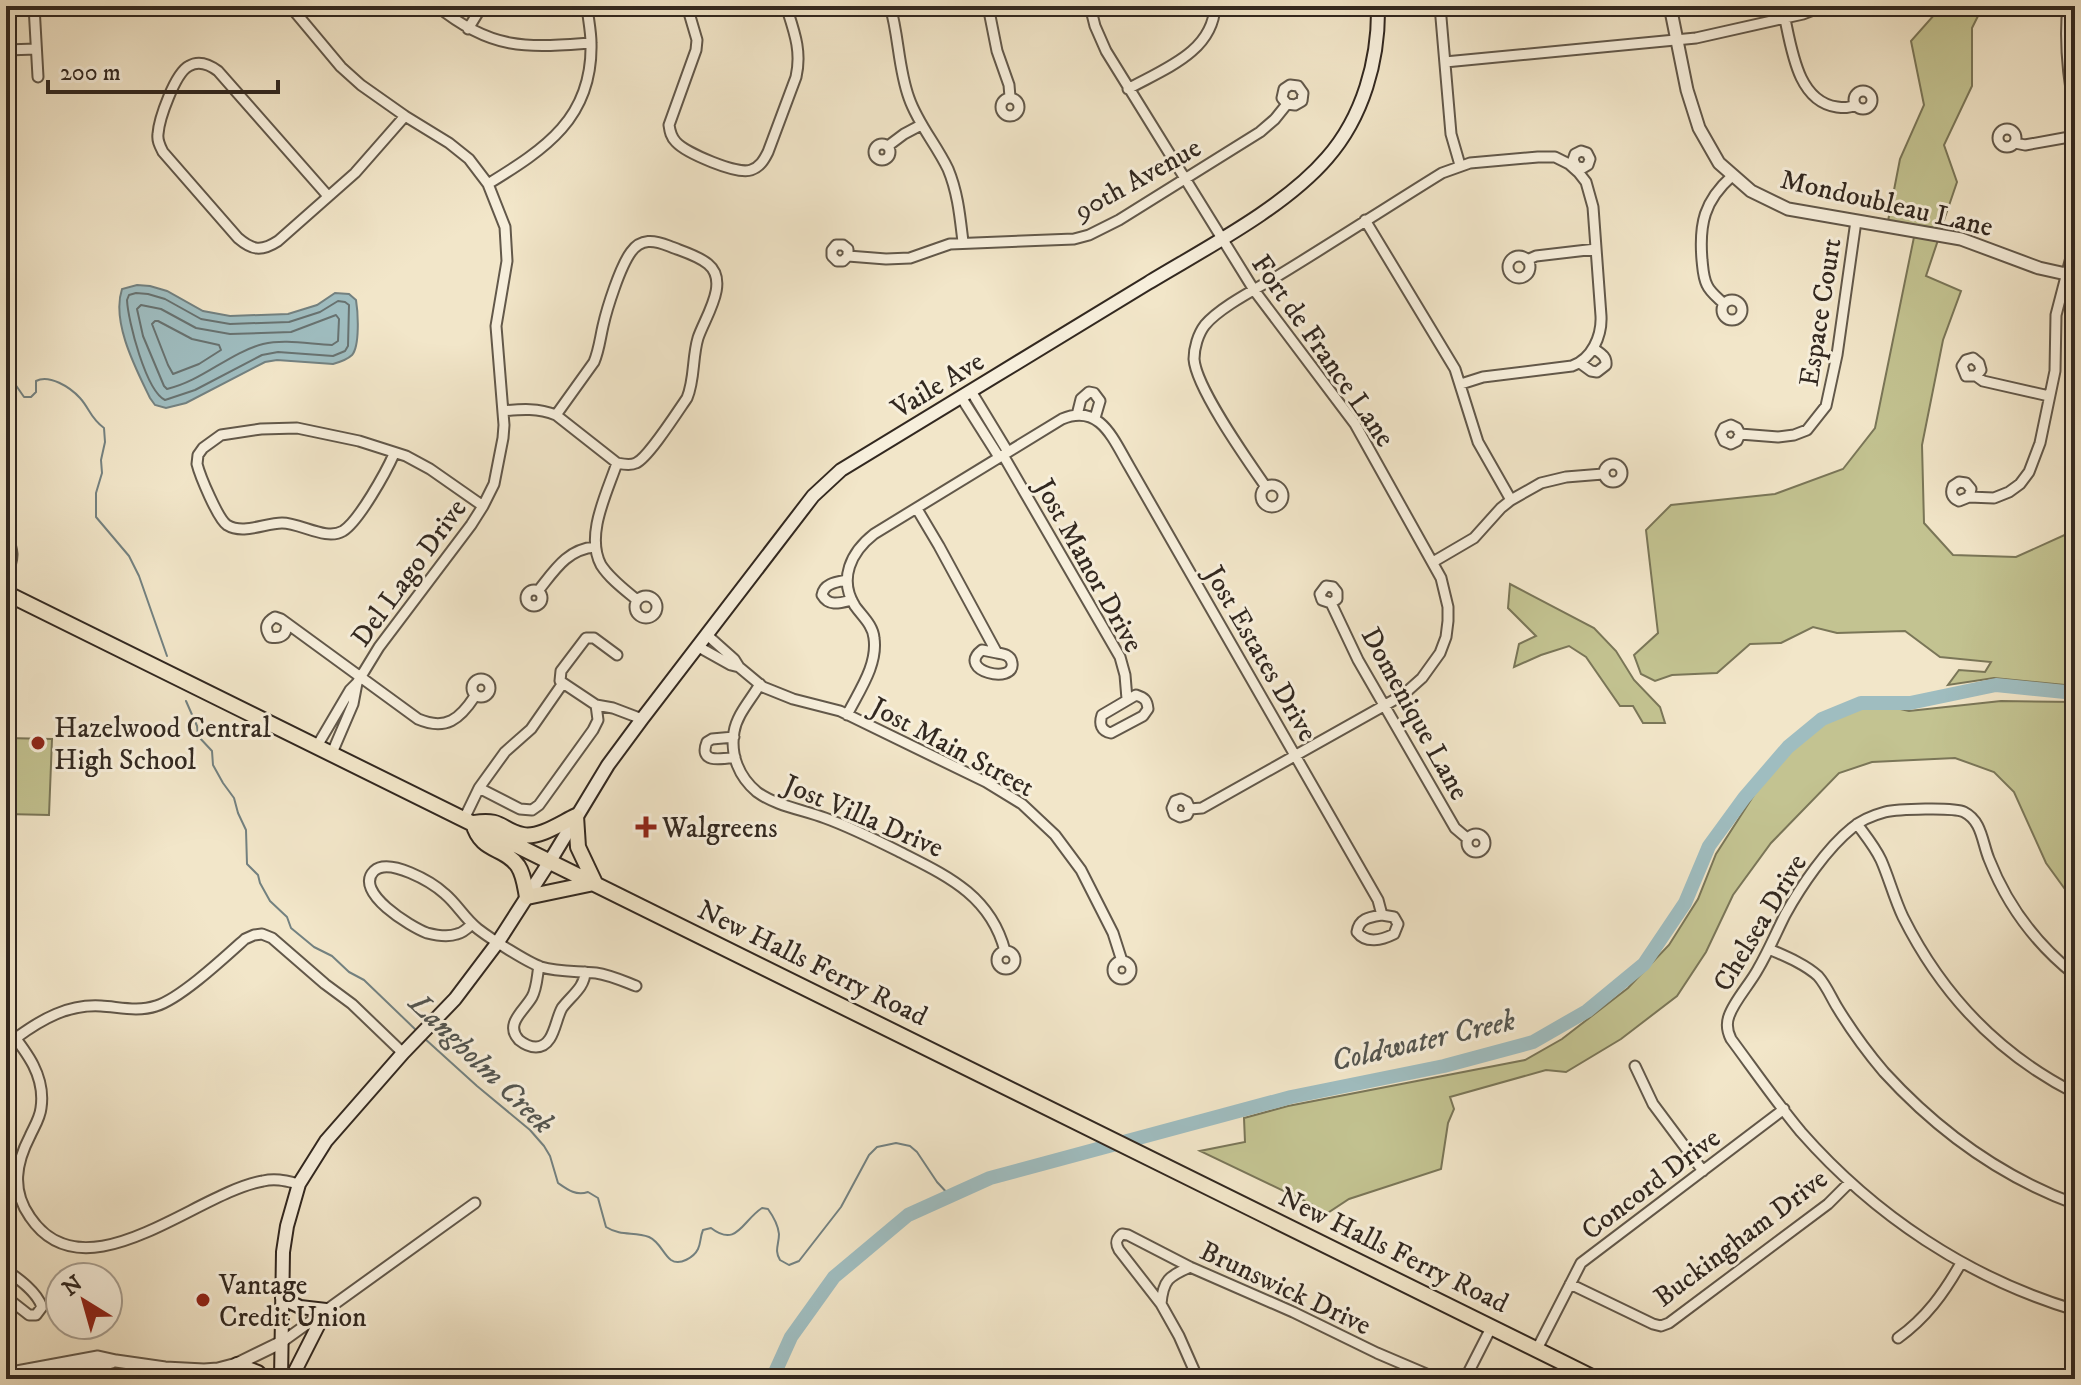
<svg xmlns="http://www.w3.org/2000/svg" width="2081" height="1385" viewBox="0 0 2081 1385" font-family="'IM FELL DW Pica',serif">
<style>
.green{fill:#c3c391;stroke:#7a7658;stroke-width:2}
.water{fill:#9fbdc0;stroke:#738180;stroke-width:2}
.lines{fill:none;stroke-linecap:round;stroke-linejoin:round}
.shore{stroke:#687270;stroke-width:2}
.stream{stroke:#738180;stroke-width:2}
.river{stroke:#9fbdc0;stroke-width:14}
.minor-casing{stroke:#62584a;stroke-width:13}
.tertiary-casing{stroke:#62584a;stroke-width:15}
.secondary-casing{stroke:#322820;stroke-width:16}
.primary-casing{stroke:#322820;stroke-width:18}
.minor{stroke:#f7efdc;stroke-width:9}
.tertiary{stroke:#f7efdc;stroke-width:11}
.secondary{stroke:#f7efdc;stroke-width:12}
.primary{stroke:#f2e6c9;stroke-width:14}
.poi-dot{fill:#8f2418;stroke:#f7efdc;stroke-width:3}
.labels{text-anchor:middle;stroke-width:6;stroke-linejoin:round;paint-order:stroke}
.street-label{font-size:28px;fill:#322820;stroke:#f7efdc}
.poi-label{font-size:28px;fill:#322820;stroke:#f7efdc;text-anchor:start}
.water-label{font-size:30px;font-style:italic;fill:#535550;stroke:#f7efdc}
</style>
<rect width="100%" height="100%" fill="#f2e6c9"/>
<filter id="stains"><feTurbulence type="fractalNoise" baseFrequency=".0025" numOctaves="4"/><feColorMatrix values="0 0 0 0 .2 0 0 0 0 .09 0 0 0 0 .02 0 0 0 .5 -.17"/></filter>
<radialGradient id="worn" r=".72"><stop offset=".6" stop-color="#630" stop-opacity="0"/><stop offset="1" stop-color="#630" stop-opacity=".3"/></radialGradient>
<path class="green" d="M1942 6H1983L1972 28V86L1944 145 1957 182 1941 229 1888 221 1900 159 1924 105 1911 41Z
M1914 237 1938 240 1926 276 1961 291 1943 340 1922 445 1924 523 1953 555 2016 557 2069 533 2075 538V686L1994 678 1948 685 1959 670 1985 672 1991 662 1940 657 1905 631 1837 633 1813 627 1781 643 1750 644 1717 673 1672 675 1655 681 1641 674 1634 655 1658 633 1646 530 1671 505 1775 494 1843 469 1875 428Z
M1510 584 1594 628 1616 651 1634 680 1660 707 1665 723H1643L1633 706H1620L1586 657 1569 646 1541 655 1514 667 1519 644 1536 636 1508 608Z
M2001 701 2075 702V903L2046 863 2014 792 1994 772 1955 758 1872 762 1839 773 1771 843 1733 895 1706 952 1677 996 1621 1039 1566 1072 1546 1070 1450 1097 1454 1109 1448 1123 1441 1169 1349 1199 1326 1214 1311 1204 1200 1151 1245 1142 1244 1118 1288 1106 1525 1060 1562 1039 1628 988 1669 945 1698 899 1716 854 1754 795 1782 759 1812 729 1835 716 1866 707 1896 708 1909 711Z
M6 738 52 739 49 815 6 814Z"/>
<path class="water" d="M137 285 150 286 167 291 203 311 230 316 288 314 317 305 335 293 349 294 356 300C358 312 360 346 352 355 347 360 340 362 333 364L277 360 265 362 186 403 166 408 155 405 150 398C136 369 111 322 122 289Z"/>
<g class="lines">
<path class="shore" d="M136 293 148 294 165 299 201 319 230 324 289 322 320 312 338 301 345 302 349 305 348 346 345 351 333 356 278 352 262 355 195 390 165 400C146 391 128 321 127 300L129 295Z
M141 305 161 309 196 328 230 334 291 332 336 315 339 319 338 341 332 345C309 344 285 339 263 344 229 353 202 381 167 389L164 386 143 336 137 309Z
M155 321H158L192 339 219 345 221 350 199 364 173 374 168 365 152 324Z"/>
<path class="stream" d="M6 380 15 384 24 397H31L36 392V381C49 374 70 387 80 398 90 409 90 418 104 428L105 442 101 460 102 473 96 493V517L129 556 139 576 167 656
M186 701 197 726 198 736 212 751 213 765 223 783 234 798 238 813 246 830 247 864 258 875 260 883 270 901 287 917 291 928 314 947 332 956 349 972 364 980 417 1031
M424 1038 477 1086 530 1130 544 1146 550 1156 558 1183C568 1190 576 1196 588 1192L598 1198 606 1227C622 1237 634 1231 649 1237 660 1242 663 1254 671 1260 680 1266 694 1257 698 1249 701 1243 700 1237 703 1230L711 1228C737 1248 742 1221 762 1208L768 1209C773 1216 778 1224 779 1234 779 1245 774 1250 780 1260L789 1265 799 1261 841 1207 869 1155 877 1147 896 1143 910 1146 917 1152 937 1182 950 1196"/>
<path class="river" d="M772 1379 791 1337 834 1277 908 1215 990 1178 1291 1097 1444 1066 1533 1042 1587 1011 1644 964 1685 903 1709 846 1744 798 1788 747 1822 719 1861 703H1910L1996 685 2075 693"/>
<g class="minor-casing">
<path id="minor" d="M34 6 38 77
M290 6 341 67 361 85 405 116 449 143 469 159 488 184 505 227 507 261 496 326 504 425 503 438 494 484 483 506 471 525 379 647 357 683 350 690 317 746
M437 6C491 50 525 48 591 43
M687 6 697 40 696 50 669 125C670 132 671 137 676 142 686 153 737 175 751 170 760 167 764 160 768 152L796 77C802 51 794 31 786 6
M890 6C899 36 898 68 909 98 918 124 936 144 948 169 958 193 960 217 963 242
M988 6 997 51 1009 85 1010 97
M1090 6 1095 26 1106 51 1254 290 1355 424 1441 578 1448 607V621L1446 637 1440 653 1422 678 1403 695 1202 808 1190 809 1187 815 1180 817 1174 814 1172 808 1175 801 1181 799 1187 802 1190 809
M1440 6 1451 134 1460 165
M1782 6C1791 40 1794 101 1837 107 1845 108 1848 108 1855 105
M2068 6C2064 43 2068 77 2075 113
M468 29 482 6
M6 50 36 49
M1445 62 1696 38 1803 14 1824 6
M1128 89C1164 69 1213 52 1215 6
M1854 100a9 9 0 1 1 18 0a9 9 0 1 1-18 0Z
M1001 107a9 9 0 1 1 18 0a9 9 0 1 1-18 0Z
M1998 138a9 9 0 1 1 18 0a9 9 0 1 1-18 0Z
M2015 143 2025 145 2075 136
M874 152a8 8 0 1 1 16 0a8 8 0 1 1-16 0Z
M888 146 904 134 921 125
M1574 168 1576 166 1583 168 1588 165 1590 159 1587 153 1581 151 1575 154 1573 160 1576 166
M488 184C545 149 593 118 591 43 591 31 588 18 587 6
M328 196 218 71C210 65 199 60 189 66 175 73 159 119 158 134 157 141 160 146 163 152L238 238C252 250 261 252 278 241L355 173 405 116
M1365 220 1455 369 1478 442 1511 500
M848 256V249L843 245H836L832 250V256L837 261H843L848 256 886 259 910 258 950 244 1074 239 1089 235 1119 220 1260 132 1275 119 1287 104 1295 105 1302 101 1303 93 1298 86 1290 85 1284 89 1282 98 1287 104
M1508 267a11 11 0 1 1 22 0a11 11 0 1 1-22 0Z
M1527 260 1536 256 1596 249
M1722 310a10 10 0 1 1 20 0a10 10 0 1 1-20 0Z
M1723 303C1718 298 1710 292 1707 285 1703 277 1703 269 1702 260 1699 224 1704 201 1732 176
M1580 363 1591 371 1597 372 1606 365C1607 356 1600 353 1593 348
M1976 376 1981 370 1979 363 1973 358 1966 360 1962 366 1966 376H1976L1983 381 2049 396
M971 391 1008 452
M961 397 999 457
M503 411C522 409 538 408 556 415L617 463C622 464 630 466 636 463 648 458 678 411 687 398 695 379 692 358 698 338 705 317 730 282 708 264 697 255 681 251 669 246 654 240 641 238 631 252 620 267 607 308 603 326 600 339 599 350 594 362L556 415
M1077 415 1081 399 1089 392 1094 393 1100 401 1095 418
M1740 434 1737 441 1731 444 1724 441 1721 434 1724 428 1731 425 1737 428 1740 434 1778 437 1794 435 1807 430 1826 406 1837 355 1856 221
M394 454C386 472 359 521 343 531 326 541 301 523 282 523 265 523 243 535 227 525 218 519 200 476 197 464L198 455 203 448 221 435 261 429 297 428 359 441 406 456 430 469 483 506
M1003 455 1120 657 1125 675 1127 699
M617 463C607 493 585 535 601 565 610 579 625 590 637 600
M1604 473a9 9 0 1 1 18 0a9 9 0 1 1-18 0Z
M1261 496a11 11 0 1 1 22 0a11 11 0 1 1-22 0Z
M1266 487C1248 461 1196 388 1194 359 1194 348 1198 334 1205 325 1220 307 1256 289 1276 277 1332 243 1387 207 1442 173L1470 163 1538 157H1555L1569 164 1579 173 1586 182 1593 207 1601 316C1602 336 1592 359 1572 366L1483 377 1461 384
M1969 497 1971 489 1966 483 1959 482 1953 486C1950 493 1952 498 1959 501L1969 497 1994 498 2009 492 2020 484 2029 472 2040 443 2055 371 2056 315 2075 242
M917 509 939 546 997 653C1004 654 1011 655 1012 663 1016 685 955 671 982 650L997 653
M6 532C13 551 15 557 6 575
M1433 562 1474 538 1501 508 1511 500 1541 483 1566 477 1603 474
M847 580C837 582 824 583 822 595 829 607 840 603 852 600
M526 598a8 8 0 1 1 16 0a8 8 0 1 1-16 0Z
M538 591C554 571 567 549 595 547
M635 607a11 11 0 1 1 22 0a11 11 0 1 1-22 0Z
M1331 603 1337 599V592L1333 587 1326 586 1320 594 1322 600 1331 603 1358 660 1455 828 1468 839
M286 623C288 635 281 639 270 637 264 628 266 622 275 617L281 619 418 719C446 731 460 719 475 696
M706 634 734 659 739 667 763 687 793 699 840 711 986 782 1022 804 1055 835 1081 870 1113 933 1122 961
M697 646 731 665 739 667
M617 655 594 638H586L561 671 560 681 596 705 613 708 642 719
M472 688a9 9 0 1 1 18 0a9 9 0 1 1-18 0Z
M760 684C751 700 737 714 734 732 730 755 739 777 757 792 776 806 804 810 825 818 850 827 874 839 898 851 945 875 990 894 1005 951
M1136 695C1145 698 1147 700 1148 709L1143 716 1111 733C1101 731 1099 724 1102 715Z
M847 715C859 691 878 665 874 638 873 625 862 616 855 606 838 579 851 552 874 534L1062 419C1100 403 1113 439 1129 466L1378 900 1382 915
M734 737 712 739 707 742C698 764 722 759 735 757
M332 753 353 704 357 683
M479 788 505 752 531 729 563 683
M464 819 479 788 520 809 532 810 539 805 593 730 598 720 596 705
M1857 824C1865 835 1875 847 1881 860 1889 878 1894 898 1903 917 1941 993 1998 1054 2075 1093
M1467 843a9 9 0 1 1 18 0a9 9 0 1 1-18 0Z
M1382 915 1394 917 1398 924 1394 934C1382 940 1366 944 1357 932 1359 918 1370 917 1382 915Z
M472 924C468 928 463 933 457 934 449 937 435 935 427 933 411 927 353 892 374 871 389 857 432 882 445 894 457 904 465 919 478 929 491 939 527 962 541 967 558 972 578 971 596 973 610 975 623 981 636 986
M1769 949C1785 956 1805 964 1818 976 1826 985 1831 997 1837 1007 1851 1030 1867 1052 1884 1072 1937 1130 2002 1177 2075 1204
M997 960a9 9 0 1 1 18 0a9 9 0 1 1-18 0Z
M1113 970a9 9 0 1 1 18 0a9 9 0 1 1-18 0Z
M539 966C537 976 537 988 532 997 524 1011 504 1024 519 1040 524 1044 530 1047 536 1047 554 1047 555 1020 562 1008 571 996 585 987 585 972
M2075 975C2036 944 2007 905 1989 859 1982 842 1982 821 1964 812 1954 807 1897 809 1885 812 1874 815 1861 820 1852 828 1827 848 1801 886 1785 915 1776 933 1768 952 1758 969 1750 984 1734 1001 1729 1016 1726 1024 1727 1031 1731 1039 1754 1070 1776 1102 1801 1132 1874 1215 1968 1278 2075 1310
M6 1026C25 1050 46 1075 41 1108 40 1118 34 1127 30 1136 16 1163 11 1190 30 1217 85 1299 197 1192 263 1181 276 1178 286 1181 299 1184
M16 1038C42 1019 68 1004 101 1006 119 1007 138 1012 156 1006 180 999 225 957 245 939L254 935 262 934 272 938 325 984 352 1004 403 1053
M1635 1066 1653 1104 1703 1171
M6 1270C19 1279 37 1292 42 1307L36 1315H29L6 1297
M1570 1284 1653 1324 1661 1326 1669 1323 1828 1204 1850 1182
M1161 1304C1163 1280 1169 1276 1190 1267
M1898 1338C1926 1318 1944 1293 1961 1263
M282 1342 475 1203
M1537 1349 1581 1263 1784 1109
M1198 1379 1179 1336 1161 1304 1119 1250C1115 1243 1116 1239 1122 1234L1128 1235 1190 1267 1293 1312 1377 1353 1438 1379
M1465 1379 1492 1326"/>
</g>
<g class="tertiary-casing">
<path id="tertiary" d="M1670 6 1687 90 1699 128 1719 163 1751 191 1788 209 1961 239 2039 268 2075 276
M6 1374 98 1357 116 1361 165 1368 204 1370 218 1369 237 1364 282 1342
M47 1379 112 1362"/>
</g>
<g class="secondary-casing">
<path id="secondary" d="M282 1298 300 1307 326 1310 291 1379
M237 1364 258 1372 265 1379
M281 1379 283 1252 287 1226 299 1184 326 1141 403 1053 455 999 498 942 550 861 608 765 642 719 813 496 841 470C943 408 1046 345 1148 283 1204 249 1284 208 1327 158 1363 117 1379 60 1378 6"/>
</g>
<g class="primary-casing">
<path id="primary" d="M6 593 1596 1379
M473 823C481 853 504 846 518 866 524 875 525 887 527 897L594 883
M474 823C503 818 501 831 523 835 540 838 561 823 576 816L578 847 595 883"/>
</g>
<use href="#minor" class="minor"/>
<use href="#tertiary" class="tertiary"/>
<use href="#secondary" class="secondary"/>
<use href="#primary" class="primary"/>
</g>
<g class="poi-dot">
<circle cx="38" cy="743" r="8"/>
<path d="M642 815h8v8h8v8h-8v8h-8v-8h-8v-8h8z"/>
<circle cx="203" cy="1300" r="8"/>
</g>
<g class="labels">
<g class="street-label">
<text transform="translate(1137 178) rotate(-29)" y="10">90th Avenue</text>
<text transform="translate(1887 202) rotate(13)" y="10">Mondoubleau Lane</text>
<text transform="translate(1819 312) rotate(-81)" y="10">Espace Court</text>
<text transform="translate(1324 350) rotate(55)" y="10">Fort de France Lane</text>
<text transform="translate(937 384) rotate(-31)" y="10">Vaile Ave</text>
<text transform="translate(1090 565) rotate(61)" y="10">Jost Manor Drive</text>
<text transform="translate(408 572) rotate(-54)" y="10">Del Lago Drive</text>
<text transform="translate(1262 653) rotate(60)" y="10">Jost Estates Drive</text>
<text transform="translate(1416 713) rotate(61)" y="10">Domenique Lane</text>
<text transform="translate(953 746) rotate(28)" y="10">Jost Main Street</text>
<text transform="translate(864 815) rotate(23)" y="10">Jost Villa Drive</text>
<text transform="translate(1759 922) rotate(-59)" y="10">Chelsea Drive</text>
<text transform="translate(813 962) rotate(26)" y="10">New Halls Ferry Road</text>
<text transform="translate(1650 1183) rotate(-37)" y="10">Concord Drive</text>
<text transform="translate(1740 1237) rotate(-37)" y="10">Buckingham Drive</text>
<text transform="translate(1394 1249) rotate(26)" y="10">New Halls Ferry Road</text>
<text transform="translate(1286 1287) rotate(25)" y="10">Brunswick Drive</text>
</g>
<g class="poi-label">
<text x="54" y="737">Hazelwood Central<tspan x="54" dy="32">High School</tspan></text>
<text x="662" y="837">Walgreens</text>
<text x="219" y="1294">Vantage<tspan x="219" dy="32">Credit Union</tspan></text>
</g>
<g class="water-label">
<text transform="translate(1423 1040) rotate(-13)" y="10">Coldwater Creek</text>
<text transform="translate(482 1063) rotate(44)" y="10">Langholm Creek</text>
</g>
</g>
<rect width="2081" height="1385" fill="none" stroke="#f2e6c9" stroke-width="32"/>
<rect x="8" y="8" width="2065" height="1369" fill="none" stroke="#322820" stroke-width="4"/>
<rect x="16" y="16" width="2049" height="1353" fill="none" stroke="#322820" stroke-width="2"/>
<g transform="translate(84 1301) rotate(323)"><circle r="38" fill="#f7efdc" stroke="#a89f91" stroke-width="2"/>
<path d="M0-6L14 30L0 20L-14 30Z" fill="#8f2418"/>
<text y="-12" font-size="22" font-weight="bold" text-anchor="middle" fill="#322820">N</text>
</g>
<path d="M48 80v12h230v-12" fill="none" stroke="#322820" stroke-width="4"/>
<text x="60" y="80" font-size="24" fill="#322820" stroke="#f7efdc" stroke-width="6" paint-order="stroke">200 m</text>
<rect width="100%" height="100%" filter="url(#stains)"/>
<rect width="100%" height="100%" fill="url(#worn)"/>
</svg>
